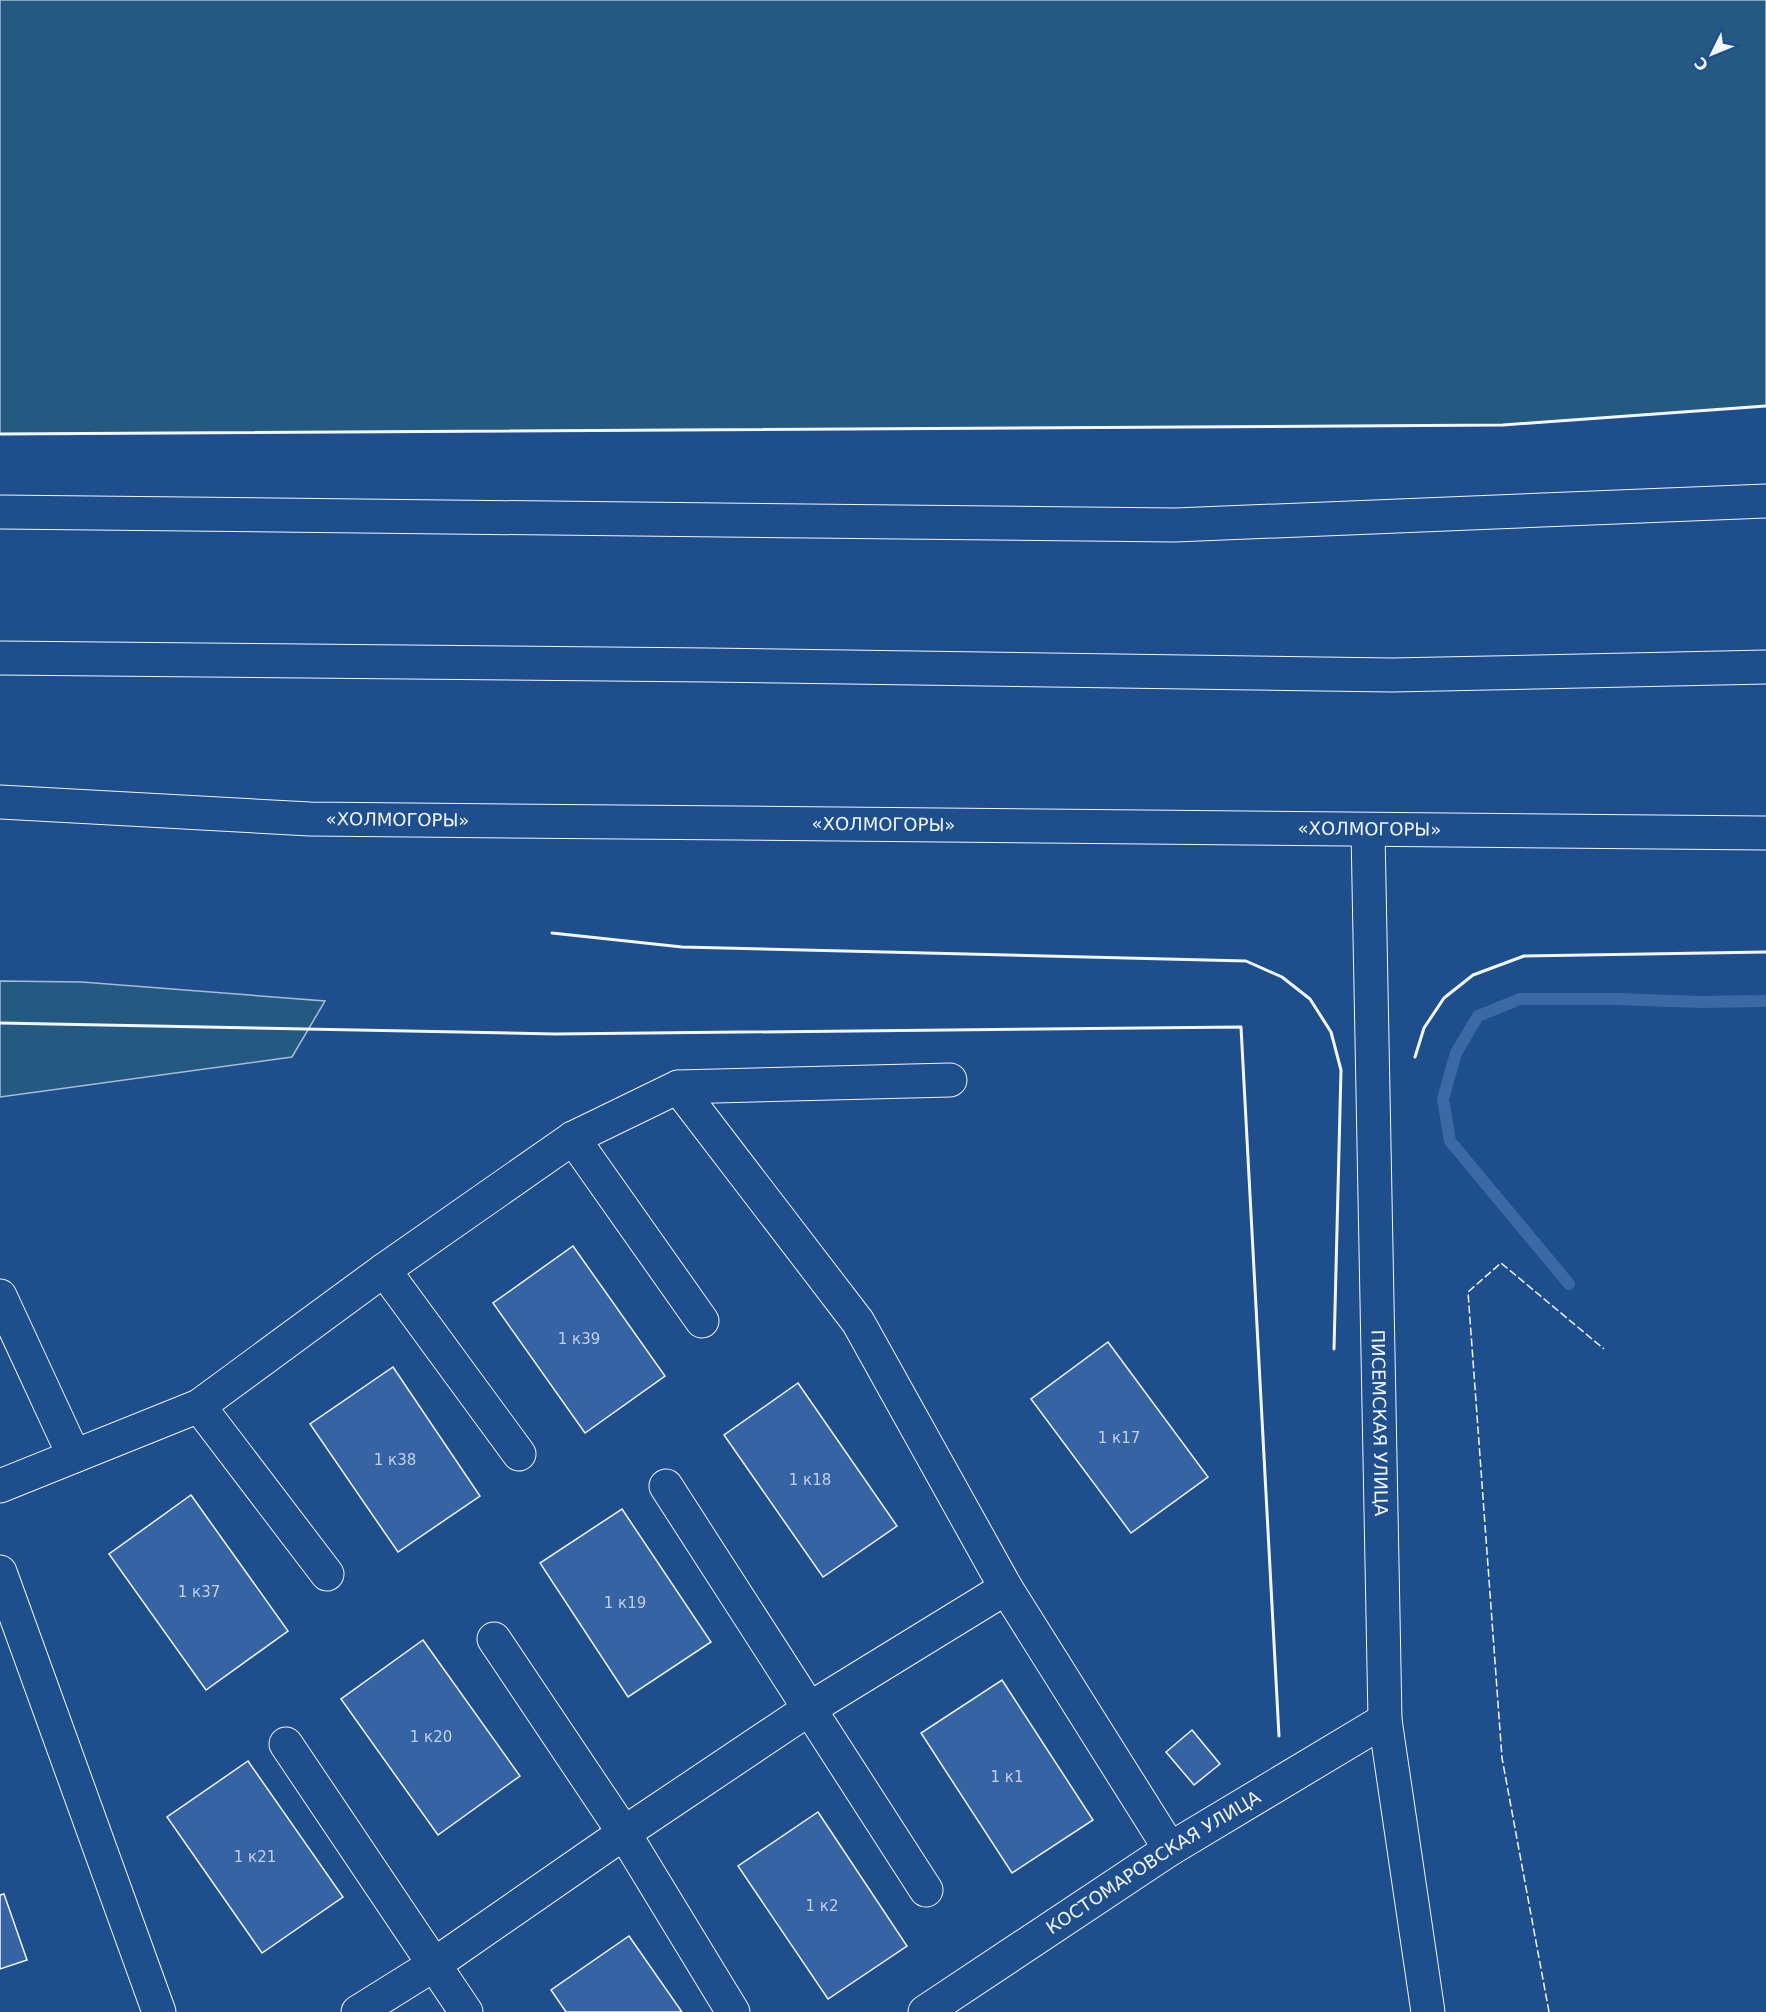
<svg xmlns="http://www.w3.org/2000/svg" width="1766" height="2012" viewBox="0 0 1766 2012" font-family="'DejaVu Sans',sans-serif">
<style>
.green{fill:#245a82;stroke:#a8bbd7;stroke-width:1.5}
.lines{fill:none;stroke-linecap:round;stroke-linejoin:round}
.stream{stroke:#3b69a3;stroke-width:12}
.building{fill:#3563a3;stroke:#f2f6ff;stroke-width:1.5}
.minor-casing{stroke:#f2f6ff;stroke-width:35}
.major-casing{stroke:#f2f6ff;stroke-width:35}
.highway-casing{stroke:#f2f6ff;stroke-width:35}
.minor{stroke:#1f4e8c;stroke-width:33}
.major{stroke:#1f4e8c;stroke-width:33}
.highway{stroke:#1f4e8c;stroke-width:33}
.fence{stroke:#f2f6ff;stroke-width:1.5;stroke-dasharray:8 3;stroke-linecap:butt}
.wall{stroke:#f2f6ff;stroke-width:3}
.labels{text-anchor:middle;stroke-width:4.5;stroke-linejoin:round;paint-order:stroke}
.number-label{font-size:15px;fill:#c3d1e8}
.street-label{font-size:18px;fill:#f2f6ff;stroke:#1f4e8c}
</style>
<rect width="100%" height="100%" fill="#1f4e8c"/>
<path class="green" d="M0 0H1766V406L1503 425 0 434Z
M0 981 82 982 325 1001 292 1057 0 1097Z"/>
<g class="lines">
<path class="stream" d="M1569 1284 1450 1141 1443 1099 1456 1053 1478 1016 1520 999H1616L1700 1002 1766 1001"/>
</g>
<path class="building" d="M573 1246 665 1376 585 1433 493 1303Z
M1108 1342 1208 1477 1131 1533 1031 1399Z
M393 1367 480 1496 398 1552 310 1424Z
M798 1383 897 1526 823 1577 724 1435Z
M191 1495 288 1631 206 1690 109 1554Z
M622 1509 711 1642 628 1697 540 1563Z
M423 1640 520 1776 438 1835 341 1699Z
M1002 1680 1093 1820 1012 1873 921 1733Z
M1192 1730 1220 1764 1194 1785 1166 1752Z
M248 1761 343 1897 262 1953 167 1817Z
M818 1812 907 1946 828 1999 738 1866Z
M4 1894 27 1960 0 1969V1895Z
M629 1936 682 2012H566L551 1990Z"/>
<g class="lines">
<g class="minor-casing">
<g id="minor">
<path id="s1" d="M1368 831 1385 1720 1428 2012"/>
<path d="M678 1087 950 1080"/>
<path d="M573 1138 702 1321"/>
<path d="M384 1270 519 1454"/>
<path d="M0 1296 74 1456"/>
<path d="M199 1406 327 1574"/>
<path d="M0 1486 199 1406 384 1270 573 1138 678 1087 858 1322 1006 1588 1170 1849"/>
<path d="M666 1486 926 1890"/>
<path d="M0 1572 159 2012"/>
<path d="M494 1639 624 1833 733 2012"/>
<path d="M286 1744 466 2012"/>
<path d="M358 2012 435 1964 624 1833 809 1709 1006 1588"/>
<path id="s2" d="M925 2012 1170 1849 1385 1720"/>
</g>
</g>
<g class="major-casing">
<path id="major" d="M0 512 1175 525 1766 501"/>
</g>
<g class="highway-casing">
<g id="highway">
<path d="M0 658 707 665 1392 675 1766 667"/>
<path id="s3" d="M0 802 310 819 1766 833"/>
</g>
</g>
<use href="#minor" class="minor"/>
<use href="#major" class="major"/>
<use href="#highway" class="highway"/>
<path class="fence" d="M1549 2012 1502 1758 1468 1292 1501 1263 1604 1349"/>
<path class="wall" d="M0 434 1503 425 1766 406
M552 933 682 947 1246 961 1282 977 1310 999 1331 1032 1341 1070 1334 1349
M0 1023 555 1034 1241 1027 1279 1736
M1415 1057 1424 1028 1444 998 1473 975 1524 956 1766 952"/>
</g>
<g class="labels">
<g class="number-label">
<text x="579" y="1344">1 к39</text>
<text x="1119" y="1443">1 к17</text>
<text x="395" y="1465">1 к38</text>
<text x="810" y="1485">1 к18</text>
<text x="199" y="1597">1 к37</text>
<text x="625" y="1608">1 к19</text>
<text x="431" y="1742">1 к20</text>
<text x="1007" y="1782">1 к1</text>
<text x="255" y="1862">1 к21</text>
<text x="822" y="1911">1 к2</text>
</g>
<g class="street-label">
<text dy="6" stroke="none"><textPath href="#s3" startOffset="398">«ХОЛМОГОРЫ»</textPath></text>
<text dy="6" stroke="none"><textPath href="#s3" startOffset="884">«ХОЛМОГОРЫ»</textPath></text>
<text dy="6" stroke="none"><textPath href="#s3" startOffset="1370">«ХОЛМОГОРЫ»</textPath></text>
<text dy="6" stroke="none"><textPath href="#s1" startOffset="592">ПИСЕМСКАЯ УЛИЦА</textPath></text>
<text dy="6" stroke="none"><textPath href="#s2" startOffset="273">КОСТОМАРОВСКАЯ УЛИЦА</textPath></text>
</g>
</g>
<g transform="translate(1712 54) rotate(227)" stroke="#1f4e8c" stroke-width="4.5" paint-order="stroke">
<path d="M0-4.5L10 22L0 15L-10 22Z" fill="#f2f6ff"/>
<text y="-9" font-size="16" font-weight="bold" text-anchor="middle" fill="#f2f6ff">С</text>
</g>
</svg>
